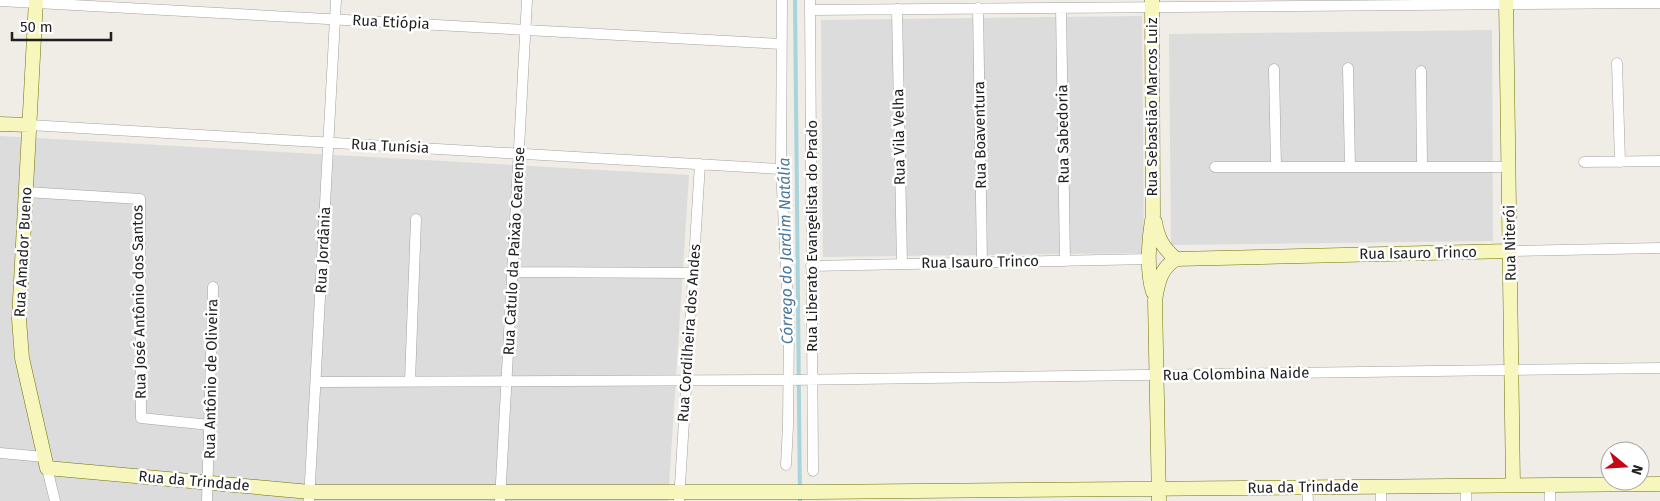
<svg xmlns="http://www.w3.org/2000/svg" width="1660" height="501" viewBox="0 0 1660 501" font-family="'Fira Sans',sans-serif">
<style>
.residential{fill:#dddcdc}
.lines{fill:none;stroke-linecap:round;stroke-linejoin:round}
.stream{stroke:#a8d4db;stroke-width:4}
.street-casing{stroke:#a3a3a3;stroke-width:11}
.secondary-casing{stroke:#707309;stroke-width:15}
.street{stroke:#fff;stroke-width:10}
.secondary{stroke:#f7f6bc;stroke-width:14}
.labels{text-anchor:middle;stroke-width:5;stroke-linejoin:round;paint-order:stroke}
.street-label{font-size:15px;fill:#1f1f1f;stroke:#fff}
.water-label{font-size:16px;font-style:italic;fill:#49789c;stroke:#fff}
</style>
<rect width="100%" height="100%" fill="#f0ece6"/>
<path class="residential" d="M1142 16 1144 253 823 257 821 20Z
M1492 30 1493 241 1171 245 1169 34Z
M0 136 689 175 668 501H0Z"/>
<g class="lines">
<path class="stream" d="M795 0 800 501"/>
<g class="street-casing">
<path id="street" d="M782 0 781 169 789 326 788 426 786 465
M810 0 813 471
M0 1 781 44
M978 8 982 262
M1061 8 1065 261
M897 9 902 264
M811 10 1660 3
M1617 63 1620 162
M1348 68 1350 167
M1274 69 1276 167
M1421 71 1422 167
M29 125 781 169
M1584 162 1660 161
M1215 167H1508
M26 192 140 199 141 418 210 425
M1510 251 1660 248
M811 266 1150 259
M512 272 693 273
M410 381 416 219
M316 382 787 380 1660 368
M0 453 45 457
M47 468 55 501
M1550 485V501
M1466 486V501
M1307 487 1308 501
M1381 487V501
M207 501 213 287
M309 501 336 0
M500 501 527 0
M679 501 700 164"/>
</g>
<g class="secondary-casing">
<path id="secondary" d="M36 0 19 319 22 358 47 468 310 492H814L1660 484
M1152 0 1153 215C1149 237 1146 270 1153 292
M1506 0 1513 485
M0 124 29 125
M1155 222C1158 239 1163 248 1176 259
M1159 501 1155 300C1158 283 1160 269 1176 259L1510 251"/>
</g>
<use href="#street" class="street"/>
<use href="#secondary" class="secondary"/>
</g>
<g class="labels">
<g class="street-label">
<text transform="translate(391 22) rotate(3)" y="5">Rua Etiópia</text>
<text transform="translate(1152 107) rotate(-90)" y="5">Rua Sebastião Marcos Luiz</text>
<text transform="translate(1063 134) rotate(-91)" y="5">Rua Sabedoria</text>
<text transform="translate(980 135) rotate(-91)" y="5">Rua Boaventura</text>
<text transform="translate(899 137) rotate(-91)" y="5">Rua Vila Velha</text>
<text transform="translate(390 146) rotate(3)" y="5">Rua Tunísia</text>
<text transform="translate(812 236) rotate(-90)" y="5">Rua Liberato Evangelista do Prado</text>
<text transform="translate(1510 243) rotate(-91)" y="5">Rua Niterói</text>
<text transform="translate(323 250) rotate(-87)" y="5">Rua Jordânia</text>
<text transform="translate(514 251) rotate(-87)" y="5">Rua Catulo da Paixão Cearense</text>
<text transform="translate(23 252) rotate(-87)" y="5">Rua Amador Bueno</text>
<text transform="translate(1418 253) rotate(-1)" y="5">Rua Isauro Trinco</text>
<text transform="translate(980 262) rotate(-1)" y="5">Rua Isauro Trinco</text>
<text transform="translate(139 302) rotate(-91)" y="5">Rua José Antônio dos Santos</text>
<text transform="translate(689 333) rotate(-86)" y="5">Rua Cordilheira dos Andes</text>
<text transform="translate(1236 374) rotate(-1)" y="5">Rua Colombina Naide</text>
<text transform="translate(211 379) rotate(-89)" y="5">Rua Antônio de Oliveira</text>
<text transform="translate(194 481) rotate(5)" y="5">Rua da Trindade</text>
<text transform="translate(1303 487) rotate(-1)" y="5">Rua da Trindade</text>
</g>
<g class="water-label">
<text transform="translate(785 251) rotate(-91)" y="6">Córrego do Jardim Natália</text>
</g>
</g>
<g transform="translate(1625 466) rotate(108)"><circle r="24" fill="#ffffff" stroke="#a5a5a5"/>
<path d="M0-4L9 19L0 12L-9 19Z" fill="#c70716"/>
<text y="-8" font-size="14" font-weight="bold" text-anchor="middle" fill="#1f1f1f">N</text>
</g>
<path d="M12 32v8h99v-8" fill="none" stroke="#1f1f1f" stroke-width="2.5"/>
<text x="20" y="32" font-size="15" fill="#1f1f1f" stroke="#ffffff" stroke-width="4" paint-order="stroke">50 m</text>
</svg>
